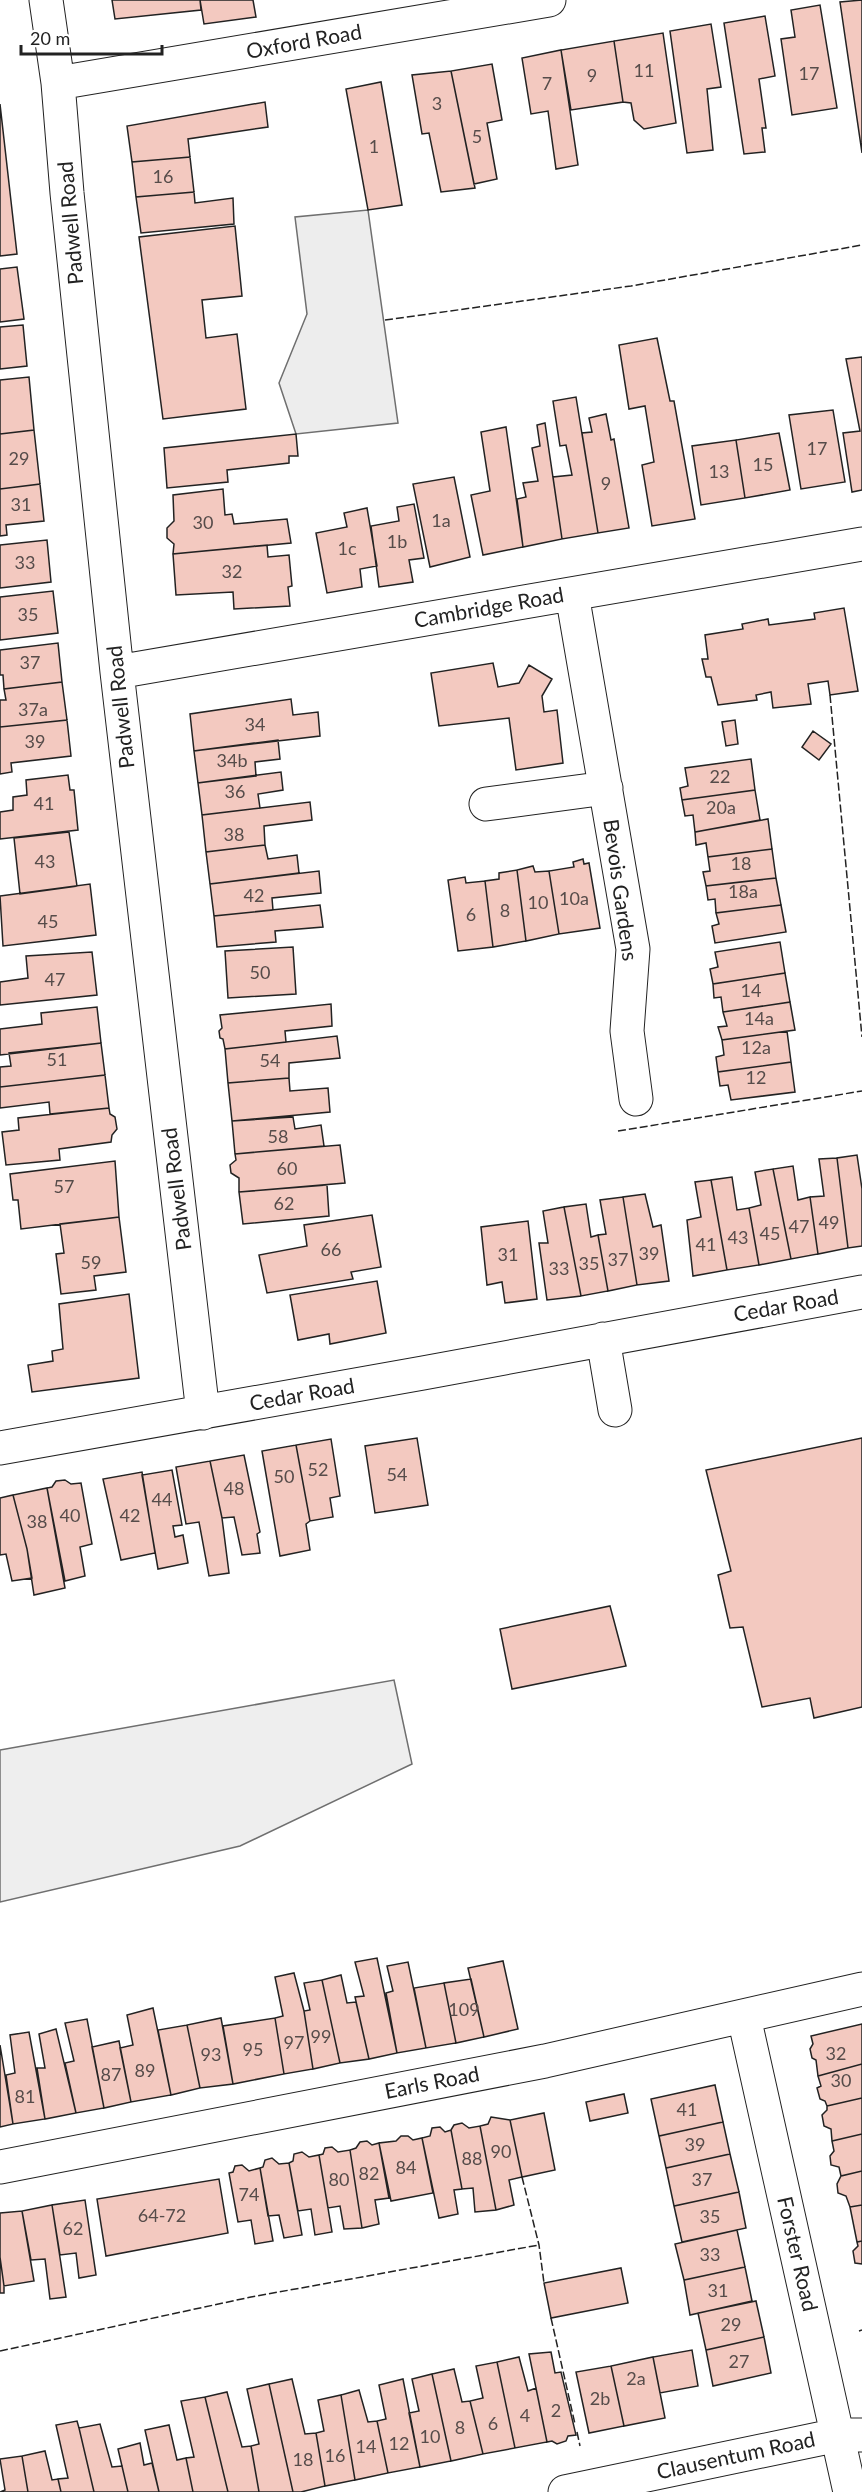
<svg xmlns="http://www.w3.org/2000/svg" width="862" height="2492" viewBox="0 0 862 2492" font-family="Lato,sans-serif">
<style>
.green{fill:#eee;stroke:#6f6f6f;stroke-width:1.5}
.parking{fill:#ededed;stroke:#6f6f6f;stroke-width:1.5}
.building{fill:#f3c9c0;stroke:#222;stroke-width:1.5}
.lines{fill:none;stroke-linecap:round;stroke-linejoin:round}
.minor-casing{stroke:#222;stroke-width:35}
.minor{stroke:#fff;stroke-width:33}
.fence{stroke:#222;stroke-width:1.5;stroke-dasharray:8 3;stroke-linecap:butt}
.labels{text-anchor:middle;stroke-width:4.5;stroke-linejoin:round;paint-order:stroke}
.number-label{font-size:18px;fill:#564c4a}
.street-label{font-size:21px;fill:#222;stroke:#fff}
</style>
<rect width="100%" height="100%" fill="#fff"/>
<path class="green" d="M394 1680 412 1764 240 1846 0 1902V1750Z"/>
<path class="parking" d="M368 210 398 423 296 434 279 383 307 314 295 217Z"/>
<path class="building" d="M112 0H200L201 10 115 19Z
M200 0H253L256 17 204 24Z
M862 0V153L840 2Z
M820 5 837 108 792 115 781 39 795 37 791 10Z
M765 16 775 76 759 79 766 128H762L765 152 744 154 724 23Z
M711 24 721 87 707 89 713 150 687 153 670 31Z
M663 33 676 123 644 129 634 120 631 103 623 102 614 41Z
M614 41 623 102 571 110 561 50Z
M561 50 578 165 556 169 548 111 531 114 522 58Z
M492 64 502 120 487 123 497 179 474 184 451 71Z
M451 71 475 188 441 192 429 133 422 134 412 75Z
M381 82 402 205 368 210 346 89Z
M265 102 268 127 188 139 190 157 132 162 127 126Z
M0 104 17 254 0 256Z
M190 157 194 192 136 197 132 162Z
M194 192 195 203 233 198 234 224 141 233 136 197Z
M235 226 242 296 202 300 206 338 237 334 246 409 163 419 139 237Z
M17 267 24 319 0 322V269Z
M23 325 27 366 0 369V327Z
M657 338 670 401H674L695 519 652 526 642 465 654 462 645 406 629 409 619 345Z
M862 357V490L852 492 843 433 860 431 846 359Z
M29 377 34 430 0 434V380Z
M576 397 598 533 562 539 553 477 572 475 566 445 560 446 553 401Z
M833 410 845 482 801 489 789 415Z
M606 414 611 440 614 439 629 528 598 533 582 433 592 432 589 418Z
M545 423 562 539 523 547 517 499 526 497 523 483 538 481 532 448 540 446 537 425Z
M506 427 523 547 483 555 471 495 490 491 481 432Z
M34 430 40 484 0 489V434Z
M779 433 790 490 745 498 736 440Z
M296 434 298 456H289V463L227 470 228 482 167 488 164 448Z
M736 440 745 498 701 505 692 446Z
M454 477 470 557 430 567 413 484Z
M40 484 44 521 6 525 7 535 0 536V489Z
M223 489 225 515 232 514 234 524 287 519 291 543 173 554 174 544 167 538V528L174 521 173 495Z
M414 504 424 558 409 560 413 582 379 587 371 526 399 521 397 507Z
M367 508 377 566 360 569 362 587 327 593 316 533 347 527 344 513Z
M47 540 51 582 0 588V545Z
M267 545 268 557 289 555 292 586 288 587 290 606 234 609 233 592 176 595 173 554Z
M53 591 58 633 0 640V597Z
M844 608 858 691 830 695 828 681 808 684 811 704 773 708 771 692 756 695 757 700 718 705 711 677H706L702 659H708L705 635 743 629 742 624 768 619 769 625 815 619 814 613Z
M58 643 62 682 4 689 3 675H0V650Z
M493 663 498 687 519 683 529 665 552 679 542 696 544 712 557 710 563 763 516 770 509 718 439 726 431 673Z
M62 682 67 720 0 727V700H6L4 689Z
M291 699 293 715 318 712 320 736 194 751 190 714Z
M67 720 71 756 11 763 12 772 0 774V727Z
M735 720 738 744 726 746 722 722Z
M813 731 831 744 819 760 802 747Z
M278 740 280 759 255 762 256 776 198 783 194 751Z
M751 759 755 790 682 800 680 788 688 786 685 768Z
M281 772 283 790 258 794 260 808 202 815 198 783Z
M68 775 70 790H74L78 830 0 839V812L13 810V797L27 795 26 780Z
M755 790 760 820 695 832 693 815 685 816 682 800Z
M310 802 312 820 264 826 265 845 206 852 202 815Z
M768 819 772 849 708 857 706 843 696 845 695 832Z
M69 832 77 886 20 894 14 838Z
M265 845 268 859 297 855 299 873 210 884 206 852Z
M772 849 776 878 706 886 703 872 710 871 708 857Z
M583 859 584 864 589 863 600 928 559 934 549 871 574 867 573 862Z
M533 866 535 872 549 871 559 934 526 941 517 870Z
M517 870 526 941 493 947 485 881 499 879V873Z
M319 871 321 893 272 898 273 910 214 916 210 884Z
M465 877 466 883 485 881 493 947 458 951 448 880Z
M776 878 781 905 716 913 715 899 708 900 706 886Z
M90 884 96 935 3 946 0 896Z
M320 905 323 927 275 931 276 942 217 947 214 916Z
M781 905 786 932 715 943 712 926 719 924 716 913Z
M780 942 785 973 713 984 710 969 718 967 715 952Z
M293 947 296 994 228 998 225 951Z
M92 952 97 995 0 1005V982L28 978 26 956Z
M785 973 790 1002 723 1012 721 997 714 998 713 984Z
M790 1002 795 1030 722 1040 718 1027 727 1026 723 1012Z
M331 1004 332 1026 285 1031 286 1042 225 1049 223 1039 220 1038 219 1031 222 1028 220 1015Z
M97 1007 101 1043 0 1055V1029L42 1024 41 1013Z
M787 1031 791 1062 718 1072 716 1057 724 1055 722 1040Z
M337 1036 340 1058 289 1063V1078L228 1083 225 1049Z
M101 1043 105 1075 0 1087V1067L11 1066 9 1053Z
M791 1062 795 1092 731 1100 728 1085 720 1086 718 1072Z
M105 1075 109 1108 50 1114 49 1102 0 1108V1087Z
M289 1078 290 1091 328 1088 330 1112 232 1121 228 1083Z
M109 1108 110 1114 115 1117 117 1129 112 1135 111 1142 59 1149 60 1160 6 1165 2 1132 19 1130 18 1118Z
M293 1117 295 1129 321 1125 324 1146 235 1154 232 1121Z
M340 1145 345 1183 239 1192V1178L231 1173 230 1165 236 1160 235 1154Z
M857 1155 862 1189V1246L848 1248 837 1158Z
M837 1158 848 1248 818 1254 810 1197 824 1196 819 1159Z
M115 1161 119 1217 21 1229 18 1200H13L10 1174Z
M793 1166 798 1200 810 1197 818 1254 791 1259 773 1169Z
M773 1169 791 1259 759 1265 749 1208 761 1205 755 1172Z
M732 1177 737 1210 749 1208 759 1265 727 1270 711 1180Z
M711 1180 727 1270 693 1276 687 1220 701 1217 695 1182Z
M327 1185 329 1216 243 1224 239 1192Z
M645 1194 653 1227 661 1225 669 1281 637 1285 623 1197Z
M623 1197 637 1285 608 1291 598 1235 606 1234 600 1200Z
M586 1204 591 1237 598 1235 608 1291 581 1296 564 1207Z
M564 1207 581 1296 547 1300 539 1243H548L543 1211Z
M372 1215 381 1267 351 1272 353 1279 267 1293 259 1255 307 1246 304 1225Z
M119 1217 126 1272 94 1276 96 1290 61 1294 56 1254 64 1253 60 1224Z
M528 1221 537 1299 505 1303 502 1282 487 1285 481 1227Z
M377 1281 386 1333 330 1344 329 1334 298 1340 290 1295Z
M129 1294 139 1378 32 1392 28 1365 53 1361 52 1351 63 1349 59 1304Z
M417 1438 428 1505 375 1513 365 1446Z
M862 1438V1707L814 1718 810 1698 762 1707 743 1627 730 1628 718 1575 731 1571 706 1470Z
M331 1439 340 1496 330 1498 333 1517 310 1521 296 1445Z
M296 1445 310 1521 306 1524 310 1550 280 1556 262 1451Z
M244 1455 260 1532 257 1534 260 1553 242 1555 234 1517 222 1518 210 1461Z
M210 1461 222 1518 229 1573 209 1576 199 1522 186 1524 176 1467Z
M172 1470 182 1525 173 1526 175 1537 183 1535 188 1563 158 1569 142 1475Z
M142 1472 155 1553 121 1560 103 1479Z
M65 1480 71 1484 81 1483 92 1544 80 1547 85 1576 65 1581 47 1488 52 1487 56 1481Z
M47 1488 65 1588 34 1595 27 1549 13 1495Z
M13 1495 27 1549 32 1578 12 1581 6 1554 0 1555V1498Z
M610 1606 626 1666 512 1689 500 1629Z
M377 1958 397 2053 369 2059 355 1997 364 1996 355 1962Z
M503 1961 518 2029 484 2037 468 1968Z
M408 1962 426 2048 397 2053 386 1993 393 1991 387 1966Z
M294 1973 304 2011 313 2069 284 2074 275 2018 283 2016 275 1977Z
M341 1975 347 2003 356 2002 369 2059 340 2063 322 1980Z
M471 1979 484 2037 456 2043 444 1983Z
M322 1980 340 2063 313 2069 304 2011 310 2010 304 1983Z
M444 1983 456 2043 426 2048 414 1988Z
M153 2008 171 2095 131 2102 120 2048 133 2045 127 2015Z
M221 2018 233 2084 200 2088 187 2025Z
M275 2018 284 2074 233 2084 223 2026Z
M87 2019 104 2108 76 2113 65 2063 74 2061 65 2023Z
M862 2024V2064L818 2076 816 2060 812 2058 810 2049 813 2044 811 2036Z
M187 2025 200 2088 171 2095 158 2030Z
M56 2029 76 2113 45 2119 37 2068H45L39 2034Z
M29 2032 45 2119 13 2124 6 2075 15 2073 10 2035Z
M119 2041 131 2102 104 2108 92 2047Z
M0 2045 13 2124 0 2127Z
M862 2064V2098L827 2106 825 2101 820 2099 817 2088 821 2086 818 2076Z
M715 2085 723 2122 659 2136 651 2099Z
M624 2094 628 2113 590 2121 586 2102Z
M862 2098V2134L832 2141 831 2129 824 2126 822 2115 827 2110V2106Z
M544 2113 555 2170 522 2177 510 2120Z
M491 2117 510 2120 522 2177 509 2180 514 2205 496 2210 480 2126 488 2124Z
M723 2122 730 2154 666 2168 659 2136Z
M462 2123 469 2128 480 2126 496 2210 475 2212 473 2188 462 2189 451 2130 454 2125Z
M440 2127 445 2132 451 2130 462 2189 454 2190 458 2214 439 2218 422 2138 430 2136 432 2128Z
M862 2134V2171L841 2176 839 2167 831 2165 830 2156 834 2151 832 2141Z
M401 2136H408L413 2140 422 2138 433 2193 391 2201 379 2143 396 2141Z
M367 2141 372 2145 379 2143 389 2198 375 2200 379 2224 362 2228 350 2150 356 2148 360 2142Z
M332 2147 338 2152 350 2150 362 2228 344 2229 340 2206 328 2208 319 2155 323 2154 325 2148Z
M302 2152 309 2157 319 2155 332 2232 315 2235 311 2209 298 2211 289 2163 293 2161 294 2154Z
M730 2154 739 2192 674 2206 666 2168Z
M272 2158 279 2164 289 2163 302 2235 284 2238 279 2215 268 2216 260 2168 263 2167 265 2160Z
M242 2165 249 2171 260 2168 273 2241 255 2244 251 2220 238 2222 229 2173 233 2172 235 2166Z
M862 2171V2205L850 2207 846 2196 838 2193 837 2184 841 2176Z
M219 2179 228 2233 106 2256 97 2199Z
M739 2192 746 2228 682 2242 674 2206Z
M85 2200 96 2275 79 2278 76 2253 60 2255 52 2205Z
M52 2205 66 2297 50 2299 45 2259 31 2260 22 2211Z
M862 2205V2241L857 2242 850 2207Z
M22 2211 34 2281 4 2286 0 2257V2213Z
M737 2230 745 2267 684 2280 675 2244Z
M862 2241V2264L855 2263 853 2251 858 2246 857 2242Z
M0 2257 4 2286V2293H0Z
M745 2267 752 2301 690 2315 684 2280Z
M621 2268 628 2303 551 2318 544 2283Z
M756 2301 764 2337 706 2350 698 2313Z
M764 2337 771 2373 713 2386 706 2350Z
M692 2350 698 2386 660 2393 653 2357Z
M551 2352 555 2373 561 2372 576 2435 568 2436 566 2441 557 2444 552 2441 547 2442 529 2354Z
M519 2357 528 2391 536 2388 547 2442 515 2448 497 2362Z
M653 2357 665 2418 624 2426 611 2366Z
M497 2362 515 2448 483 2454 470 2401 483 2398 476 2366Z
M611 2366 624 2426 589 2433 576 2372Z
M454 2369 462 2402 470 2401 483 2454 451 2461 432 2374Z
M432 2374 451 2461 420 2467 409 2413 419 2411 412 2379Z
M292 2379 305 2434 316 2433 325 2486 301 2492H293L269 2384Z
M403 2379 420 2467 388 2473 377 2421 386 2419 379 2385Z
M269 2384 293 2492H259L251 2446 259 2444 247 2389Z
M359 2390 368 2422 377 2421 388 2473 355 2480 341 2395Z
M227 2392 242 2447 251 2446 259 2492H228L205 2397Z
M341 2395 355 2480 325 2486 316 2433 324 2431 318 2400Z
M205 2397 228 2492H193L186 2458 194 2457 181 2401Z
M77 2421 79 2428 94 2492H61L58 2479 68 2478 56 2425Z
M100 2424 112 2467 122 2466 128 2492H94L79 2428Z
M169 2425 177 2460 186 2458 193 2492H159L145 2430Z
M140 2443 144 2465 152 2463 159 2492H128L118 2449Z
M45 2451 52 2480 58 2479 61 2492H28L22 2456Z
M22 2456 28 2492H0L5 2490 0 2459Z"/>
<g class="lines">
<g class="minor-casing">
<path id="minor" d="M46 0 58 83 67 193 117 672 203 1413
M58 83 549 0
M572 594 633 949 627 1031 636 1099
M117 672 862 544
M486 804 606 788
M603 1339 615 1410
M0 1448 423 1373 862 1292
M744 2017 850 2492
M0 2167 545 2061 862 1989
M565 2492 838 2435H862"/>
</g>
<use href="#minor" class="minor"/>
<path class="fence" d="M385 320 631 286 862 245
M830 695 862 1037
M618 1131 862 1091
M522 2177 539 2245 544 2283
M551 2318 575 2424
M859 2331 862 2330
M0 2351 251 2297 539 2245
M577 2432 580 2446"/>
</g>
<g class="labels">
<g class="number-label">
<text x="644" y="77">11</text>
<text x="809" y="80">17</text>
<text x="592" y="82">9</text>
<text x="547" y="90">7</text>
<text x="437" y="110">3</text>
<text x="477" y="143">5</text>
<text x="374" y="153">1</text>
<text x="163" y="183">16</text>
<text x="817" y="455">17</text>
<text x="19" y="465">29</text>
<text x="763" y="471">15</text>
<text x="719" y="478">13</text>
<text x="606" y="490">9</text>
<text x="21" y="511">31</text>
<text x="441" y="527">1a</text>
<text x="203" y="529">30</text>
<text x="397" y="548">1b</text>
<text x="347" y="555">1c</text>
<text x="25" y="569">33</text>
<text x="232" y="578">32</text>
<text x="28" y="621">35</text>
<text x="30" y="669">37</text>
<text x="33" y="716">37a</text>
<text x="255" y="731">34</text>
<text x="35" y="748">39</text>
<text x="232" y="767">34b</text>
<text x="720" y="783">22</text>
<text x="235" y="798">36</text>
<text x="44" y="810">41</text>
<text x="721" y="814">20a</text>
<text x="234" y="841">38</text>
<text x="45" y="868">43</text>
<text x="741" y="870">18</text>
<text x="743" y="898">18a</text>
<text x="254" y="902">42</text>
<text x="574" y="905">10a</text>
<text x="538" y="909">10</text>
<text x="505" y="917">8</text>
<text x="471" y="921">6</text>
<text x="48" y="928">45</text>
<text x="260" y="979">50</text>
<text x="55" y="986">47</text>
<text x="751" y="997">14</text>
<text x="759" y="1025">14a</text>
<text x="756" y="1054">12a</text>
<text x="57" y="1066">51</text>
<text x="270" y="1067">54</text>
<text x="756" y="1084">12</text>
<text x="278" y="1143">58</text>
<text x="287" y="1175">60</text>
<text x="64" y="1193">57</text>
<text x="284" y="1210">62</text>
<text x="829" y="1229">49</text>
<text x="799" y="1233">47</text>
<text x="770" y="1240">45</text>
<text x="738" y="1244">43</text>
<text x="706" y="1251">41</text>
<text x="331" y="1256">66</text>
<text x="649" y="1260">39</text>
<text x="508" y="1261">31</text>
<text x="618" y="1266">37</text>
<text x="91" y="1269">59</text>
<text x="589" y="1270">35</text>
<text x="559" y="1275">33</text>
<text x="318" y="1476">52</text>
<text x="397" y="1481">54</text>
<text x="284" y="1483">50</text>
<text x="234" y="1495">48</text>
<text x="162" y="1506">44</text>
<text x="70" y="1522">40</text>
<text x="130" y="1522">42</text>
<text x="37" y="1528">38</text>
<text x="464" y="2016">109</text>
<text x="321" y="2043">99</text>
<text x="294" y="2049">97</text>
<text x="253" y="2056">95</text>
<text x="836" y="2060">32</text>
<text x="211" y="2061">93</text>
<text x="145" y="2077">89</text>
<text x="111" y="2081">87</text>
<text x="841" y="2087">30</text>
<text x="25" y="2103">81</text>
<text x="687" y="2116">41</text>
<text x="695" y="2151">39</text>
<text x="501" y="2158">90</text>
<text x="472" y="2165">88</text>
<text x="406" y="2174">84</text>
<text x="369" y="2180">82</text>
<text x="339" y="2186">80</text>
<text x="702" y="2186">37</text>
<text x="249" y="2201">74</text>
<text x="162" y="2222">64-72</text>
<text x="710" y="2223">35</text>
<text x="73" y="2235">62</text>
<text x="710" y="2261">33</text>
<text x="718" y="2297">31</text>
<text x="731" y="2331">29</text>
<text x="739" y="2368">27</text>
<text x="636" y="2385">2a</text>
<text x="600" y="2405">2b</text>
<text x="556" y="2417">2</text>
<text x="525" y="2422">4</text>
<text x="493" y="2430">6</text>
<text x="460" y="2434">8</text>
<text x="430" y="2443">10</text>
<text x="399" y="2450">12</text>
<text x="366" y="2453">14</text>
<text x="335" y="2462">16</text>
<text x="303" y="2466">18</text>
</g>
<g class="street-label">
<text transform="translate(304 42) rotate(-10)" y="7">Oxford Road</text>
<text transform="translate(71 223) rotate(-95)" y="7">Padwell Road</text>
<text transform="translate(489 608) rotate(-10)" y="7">Cambridge Road</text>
<text transform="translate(121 707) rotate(-96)" y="7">Padwell Road</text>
<text transform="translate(620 890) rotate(82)" y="7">Bevois Gardens</text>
<text transform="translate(177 1189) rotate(-97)" y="7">Padwell Road</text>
<text transform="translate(786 1306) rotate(-10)" y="7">Cedar Road</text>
<text transform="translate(302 1395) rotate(-10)" y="7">Cedar Road</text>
<text transform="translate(432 2083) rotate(-11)" y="7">Earls Road</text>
<text transform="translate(797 2254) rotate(77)" y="7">Forster Road</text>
<text transform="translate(736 2456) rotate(-12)" y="7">Clausentum Road</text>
</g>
</g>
<path d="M21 45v9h141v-9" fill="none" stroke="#222222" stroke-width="3"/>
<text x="30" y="45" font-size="18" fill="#222222" stroke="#ffffff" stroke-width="4.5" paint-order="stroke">20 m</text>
</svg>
